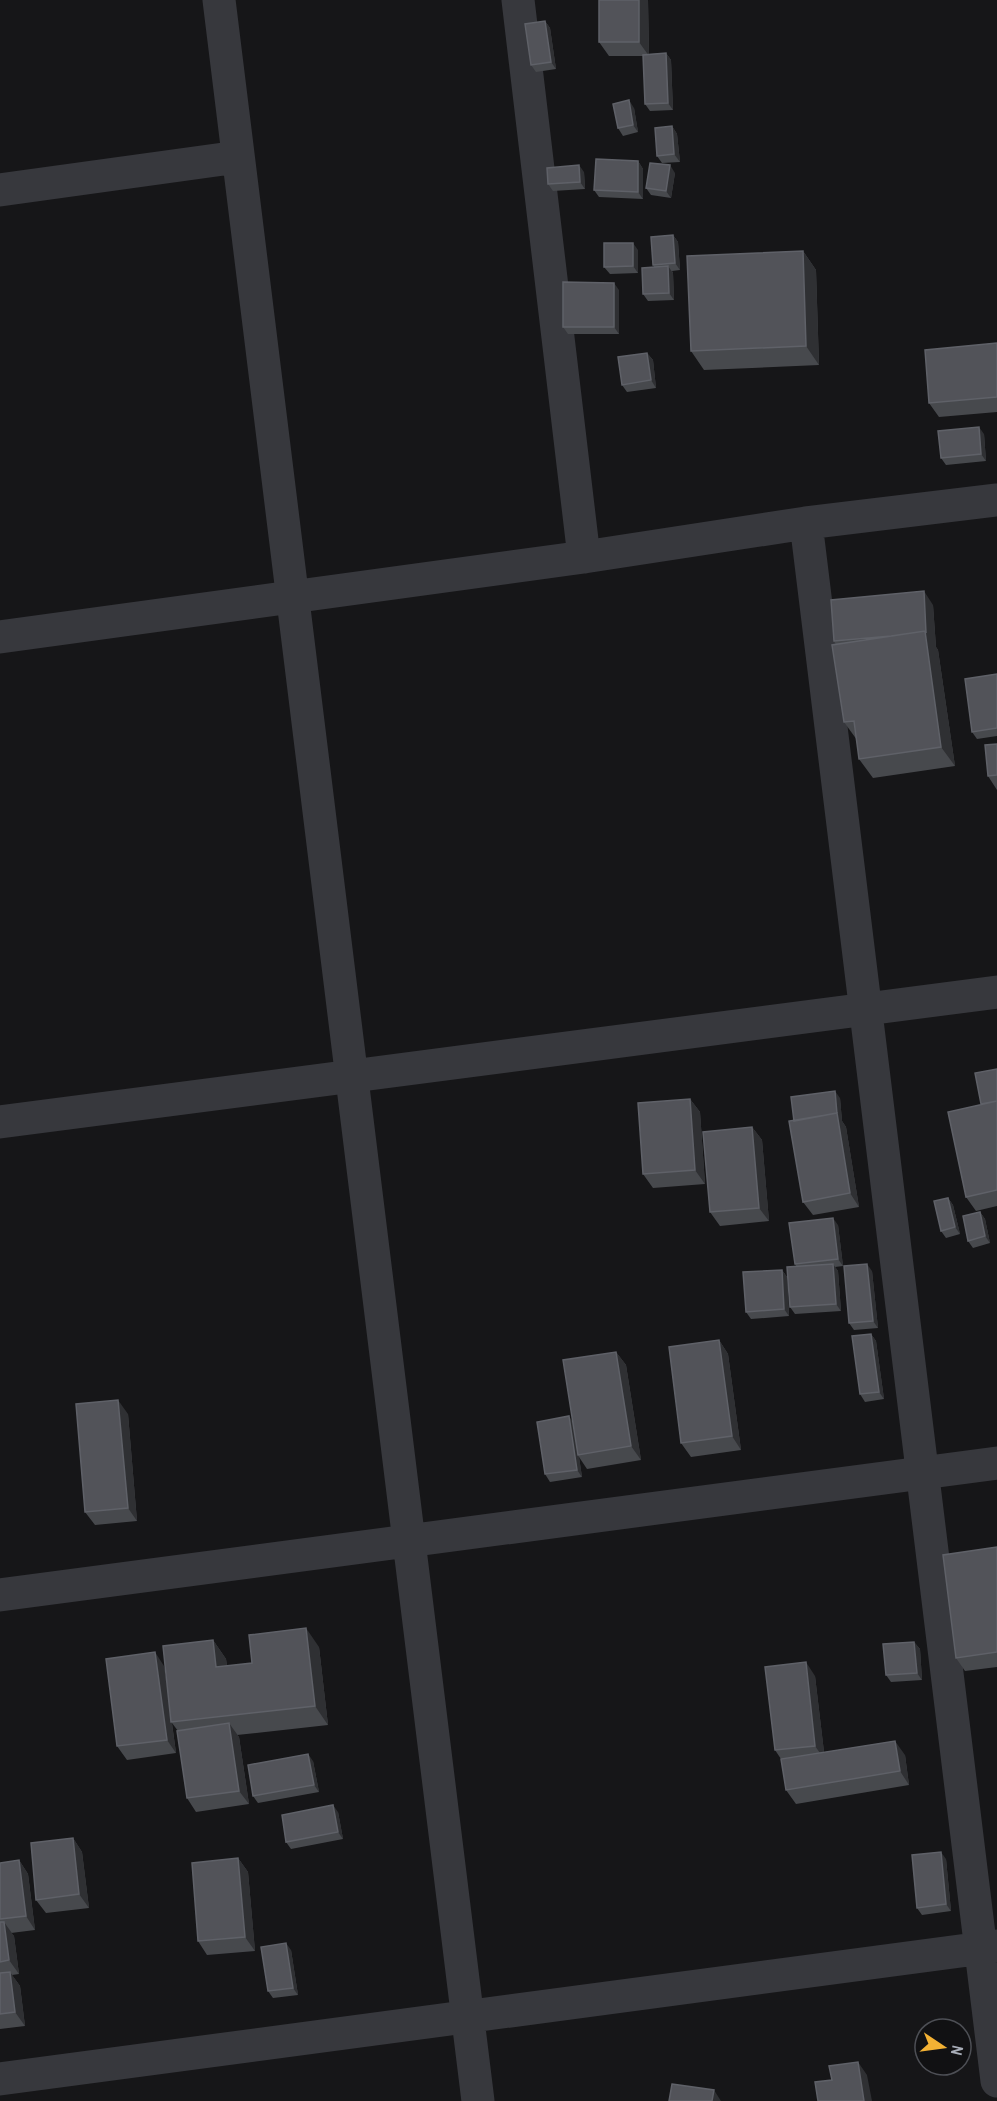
<svg xmlns="http://www.w3.org/2000/svg" width="997" height="2101" viewBox="0 0 997 2101" font-family="'Archivo Narrow',sans-serif">
<style>
.lines{fill:none;stroke-linecap:round;stroke-linejoin:round}
.street{stroke:#37383d;stroke-width:33}
.wall{fill:#47494d}
.shaded-wall{fill:#2f3033}
.building{fill:#525359;stroke:#5f6168;stroke-width:1.5}
</style>
<rect width="100%" height="100%" fill="#161618"/>
<g class="lines">
<path class="street" d="M219 0 478 2101
M518 0 584 557
M0 190 238 157
M806 523 997 2081
M0 637 584 557 806 523 997 500
M0 1122 997 992
M0 1595 997 1463
M0 2079 997 1946"/>
</g>
<path class="wall" d="M648 0 649 54 666 53 671 60 673 110 650 111 645 104 643 56H609L599 42Z
M545 21 550 28 556 69 536 72 531 65Z
M634 108 638 132 623 136 618 128Z
M672 126 677 134 680 162 662 163 657 156Z
M638 161 643 169V199L599 197 594 190Z
M584 172 585 189 553 191 548 184Z
M675 173 671 198 651 195 646 188Z
M673 235 678 242 680 270 672 271 673 273 674 300 648 301 643 294 654 267 653 265Z
M638 250V273L610 274 604 267Z
M803 251 816 270 819 365 704 370 691 351Z
M619 290V334H568L563 327Z
M997 343V412L939 417 929 403Z
M647 353 653 360 656 388 627 392 622 385Z
M984 434 986 461 946 465 941 458Z
M933 605 936 647 938 650 955 766 873 778 859 759 857 740 844 722 836 645 834 641Z
M997 674V736L977 739 972 732Z
M997 744V790L988 776Z
M997 1069V1206L976 1211 966 1197 981 1104Z
M840 1098 842 1121 846 1127 859 1207 813 1215 803 1202 794 1121Z
M690 1099 700 1112 705 1184 653 1188 643 1174Z
M752 1127 762 1140 769 1221 720 1226 710 1212Z
M948 1198 953 1205 960 1234 946 1238 941 1231Z
M980 1212 985 1219 990 1243 973 1248 968 1241Z
M838 1225 843 1266 835 1267 838 1271 841 1311 795 1314 790 1307 796 1266 795 1264Z
M782 1270 787 1277 789 1316 751 1319 746 1312Z
M872 1271 878 1328 854 1330 849 1323Z
M871 1334 876 1341 884 1399 865 1402 860 1394Z
M719 1340 728 1354 741 1450 691 1457 681 1443Z
M616 1352 626 1365 641 1460 587 1469 579 1457 582 1477 550 1482 545 1474 572 1421Z
M128 1414 137 1521 95 1525 85 1512Z
M997 1547V1667L965 1671 956 1658Z
M213 1640 226 1659 227 1666 252 1663 319 1647 328 1725 237 1735 239 1737 249 1804 196 1812 187 1798 178 1731 172 1723 176 1753 127 1760 117 1746 164 1666 168 1696Z
M914 1642 920 1649 922 1680 891 1682 886 1675Z
M815 1676 824 1752 905 1755 909 1785 796 1804 786 1790 781 1759 775 1750Z
M313 1761 319 1792 258 1803 253 1796Z
M338 1812 343 1839 291 1849 286 1842Z
M73 1838 82 1852 89 1908 46 1913 36 1900Z
M238 1858 248 1872 255 1951 207 1955 198 1941Z
M946 1859 951 1911 922 1915 917 1908Z
M19 1860 28 1874 35 1930 11 1933 14 1936 19 1974 12 1975 20 1986 25 2026 0 2029V1863Z
M291 1950 298 1995 273 1998 268 1991Z"/>
<path class="shaded-wall" d="M639 0H648L649 56 639 42Z
M545 21 550 28 556 69 551 62Z
M666 53 671 60 673 110 668 103Z
M629 100 634 108 638 132 633 125Z
M672 126 677 134 680 162 674 154Z
M638 161 643 169V199L638 192Z
M579 165 584 172 585 189 580 182Z
M670 165 675 173 671 198 666 191Z
M673 235 678 242 680 270 675 263Z
M633 243 638 250V273L633 266Z
M803 251 816 270 819 365 806 346Z
M668 266 673 273 674 300 669 293Z
M614 283 619 290V334L614 327Z
M647 353 653 360 656 388 651 380Z
M979 427 984 434 986 461 981 454Z
M924 591 933 605 936 647 926 633Z
M925 631 938 650 955 766 941 747Z
M835 1091 840 1098 842 1121 846 1127 859 1207 850 1193 837 1113Z
M690 1099 700 1112 705 1184 695 1170Z
M752 1127 762 1140 769 1221 759 1208Z
M948 1198 953 1205 960 1234 955 1227Z
M980 1212 985 1219 990 1243 985 1236Z
M833 1218 838 1225 843 1266 838 1259Z
M833 1264 838 1271 841 1311 836 1304Z
M867 1264 872 1271 878 1328 873 1321Z
M782 1270 787 1277 789 1316 784 1309Z
M871 1334 876 1341 884 1399 879 1392Z
M719 1340 728 1354 741 1450 732 1436Z
M616 1352 626 1365 641 1460 631 1446Z
M118 1400 128 1414 137 1521 128 1508Z
M569 1416 574 1424 578 1455 579 1457 582 1477 577 1470Z
M306 1628 319 1647 328 1725 315 1706Z
M213 1640 226 1659 230 1686 216 1667Z
M914 1642 920 1649 922 1680 917 1673Z
M155 1652 164 1666 176 1753 167 1740Z
M806 1662 815 1676 825 1760 815 1746Z
M229 1723 239 1737 249 1804 239 1791Z
M895 1741 905 1755 909 1785 900 1771Z
M308 1754 313 1761 319 1792 314 1785Z
M333 1805 338 1812 343 1839 338 1832Z
M73 1838 82 1852 89 1908 79 1894Z
M941 1852 946 1859 951 1911 946 1904Z
M238 1858 248 1872 255 1951 245 1937Z
M19 1860 28 1874 35 1930 26 1916Z
M4 1922 14 1936 19 1974 9 1960Z
M286 1943 291 1950 298 1995 293 1988Z
M10 1972 20 1986 25 2026 15 2012Z
M858 2062 867 2075 872 2101H864Z
M714 2090 721 2101H712Z"/>
<path class="building" d="M599 0H639V42H599Z
M545 21 551 62 531 65 525 24Z
M666 53 668 103 645 104 643 55Z
M629 100 633 125 618 128 613 104Z
M672 126 674 154 657 156 655 128Z
M596 159 638 161V192L594 190Z
M650 163 670 165 666 191 646 188Z
M579 165 580 182 548 184 547 168Z
M673 235 675 263 653 265 651 237Z
M604 243H633V266L604 267Z
M803 251 806 346 691 351 687 256Z
M668 266 669 293 643 294 642 268Z
M563 282 614 283V327H563Z
M997 343V397L929 403 925 350Z
M647 353 651 380 622 385 618 357Z
M979 427 981 454 941 458 938 431Z
M924 591 926 633 925 631 891 636 834 641 831 600Z
M925 631 941 747 859 759 854 721 844 722 832 645Z
M997 674V728L972 732 965 679Z
M997 744V775L988 776 985 745Z
M997 1069V1101L981 1104 975 1073Z
M835 1091 837 1114V1113L794 1121 791 1097Z
M690 1099 695 1170 643 1174 638 1103Z
M997 1101V1190L966 1197 948 1112Z
M837 1113 850 1193 803 1202 789 1121Z
M752 1127 759 1208 710 1212 703 1132Z
M948 1198 955 1227 941 1231 934 1201Z
M980 1212 985 1236 968 1241 963 1216Z
M833 1218 838 1259 795 1264 789 1223Z
M833 1264 836 1304 790 1307 787 1267Z
M867 1264 873 1321 849 1323 844 1266Z
M782 1270 784 1309 746 1312 743 1272Z
M871 1334 879 1392 860 1394 852 1336Z
M719 1340 732 1436 681 1443 669 1347Z
M616 1352 631 1446 578 1455 563 1360Z
M118 1400 128 1508 85 1512 76 1404Z
M569 1416 577 1470 545 1474 537 1422Z
M997 1547V1652L956 1658 943 1555Z
M306 1628 315 1706 171 1722 163 1646 213 1640 216 1667 252 1663 249 1635Z
M914 1642 917 1673 886 1675 883 1644Z
M155 1652 167 1740 117 1746 106 1659Z
M806 1662 815 1746 775 1750 765 1667Z
M229 1723 239 1791 187 1798 177 1731Z
M895 1741 900 1771 786 1790 781 1759Z
M308 1754 314 1785 253 1796 248 1765Z
M333 1805 338 1832 286 1842 282 1815Z
M73 1838 79 1894 36 1900 31 1843Z
M941 1852 946 1904 917 1908 912 1855Z
M238 1858 245 1937 198 1941 192 1863Z
M19 1860 26 1916 0 1919V1863Z
M0 1922H4L9 1960 0 1962Z
M286 1943 293 1988 268 1991 261 1947Z
M10 1972 15 2012 0 2014V1973Z
M858 2062 864 2101H818L815 2082 832 2080 829 2066Z
M672 2084 714 2090 712 2101H669Z"/>
<g transform="translate(943 2047) rotate(103)"><circle r="28" fill="#111113" stroke="#4d4f55" stroke-width="1.5"/>
<path d="M0-4.5L10 22L0 15L-10 22Z" fill="#f2b134"/>
<text y="-9" font-size="16" font-weight="bold" text-anchor="middle" fill="#a8adb8">N</text>
</g>
</svg>
